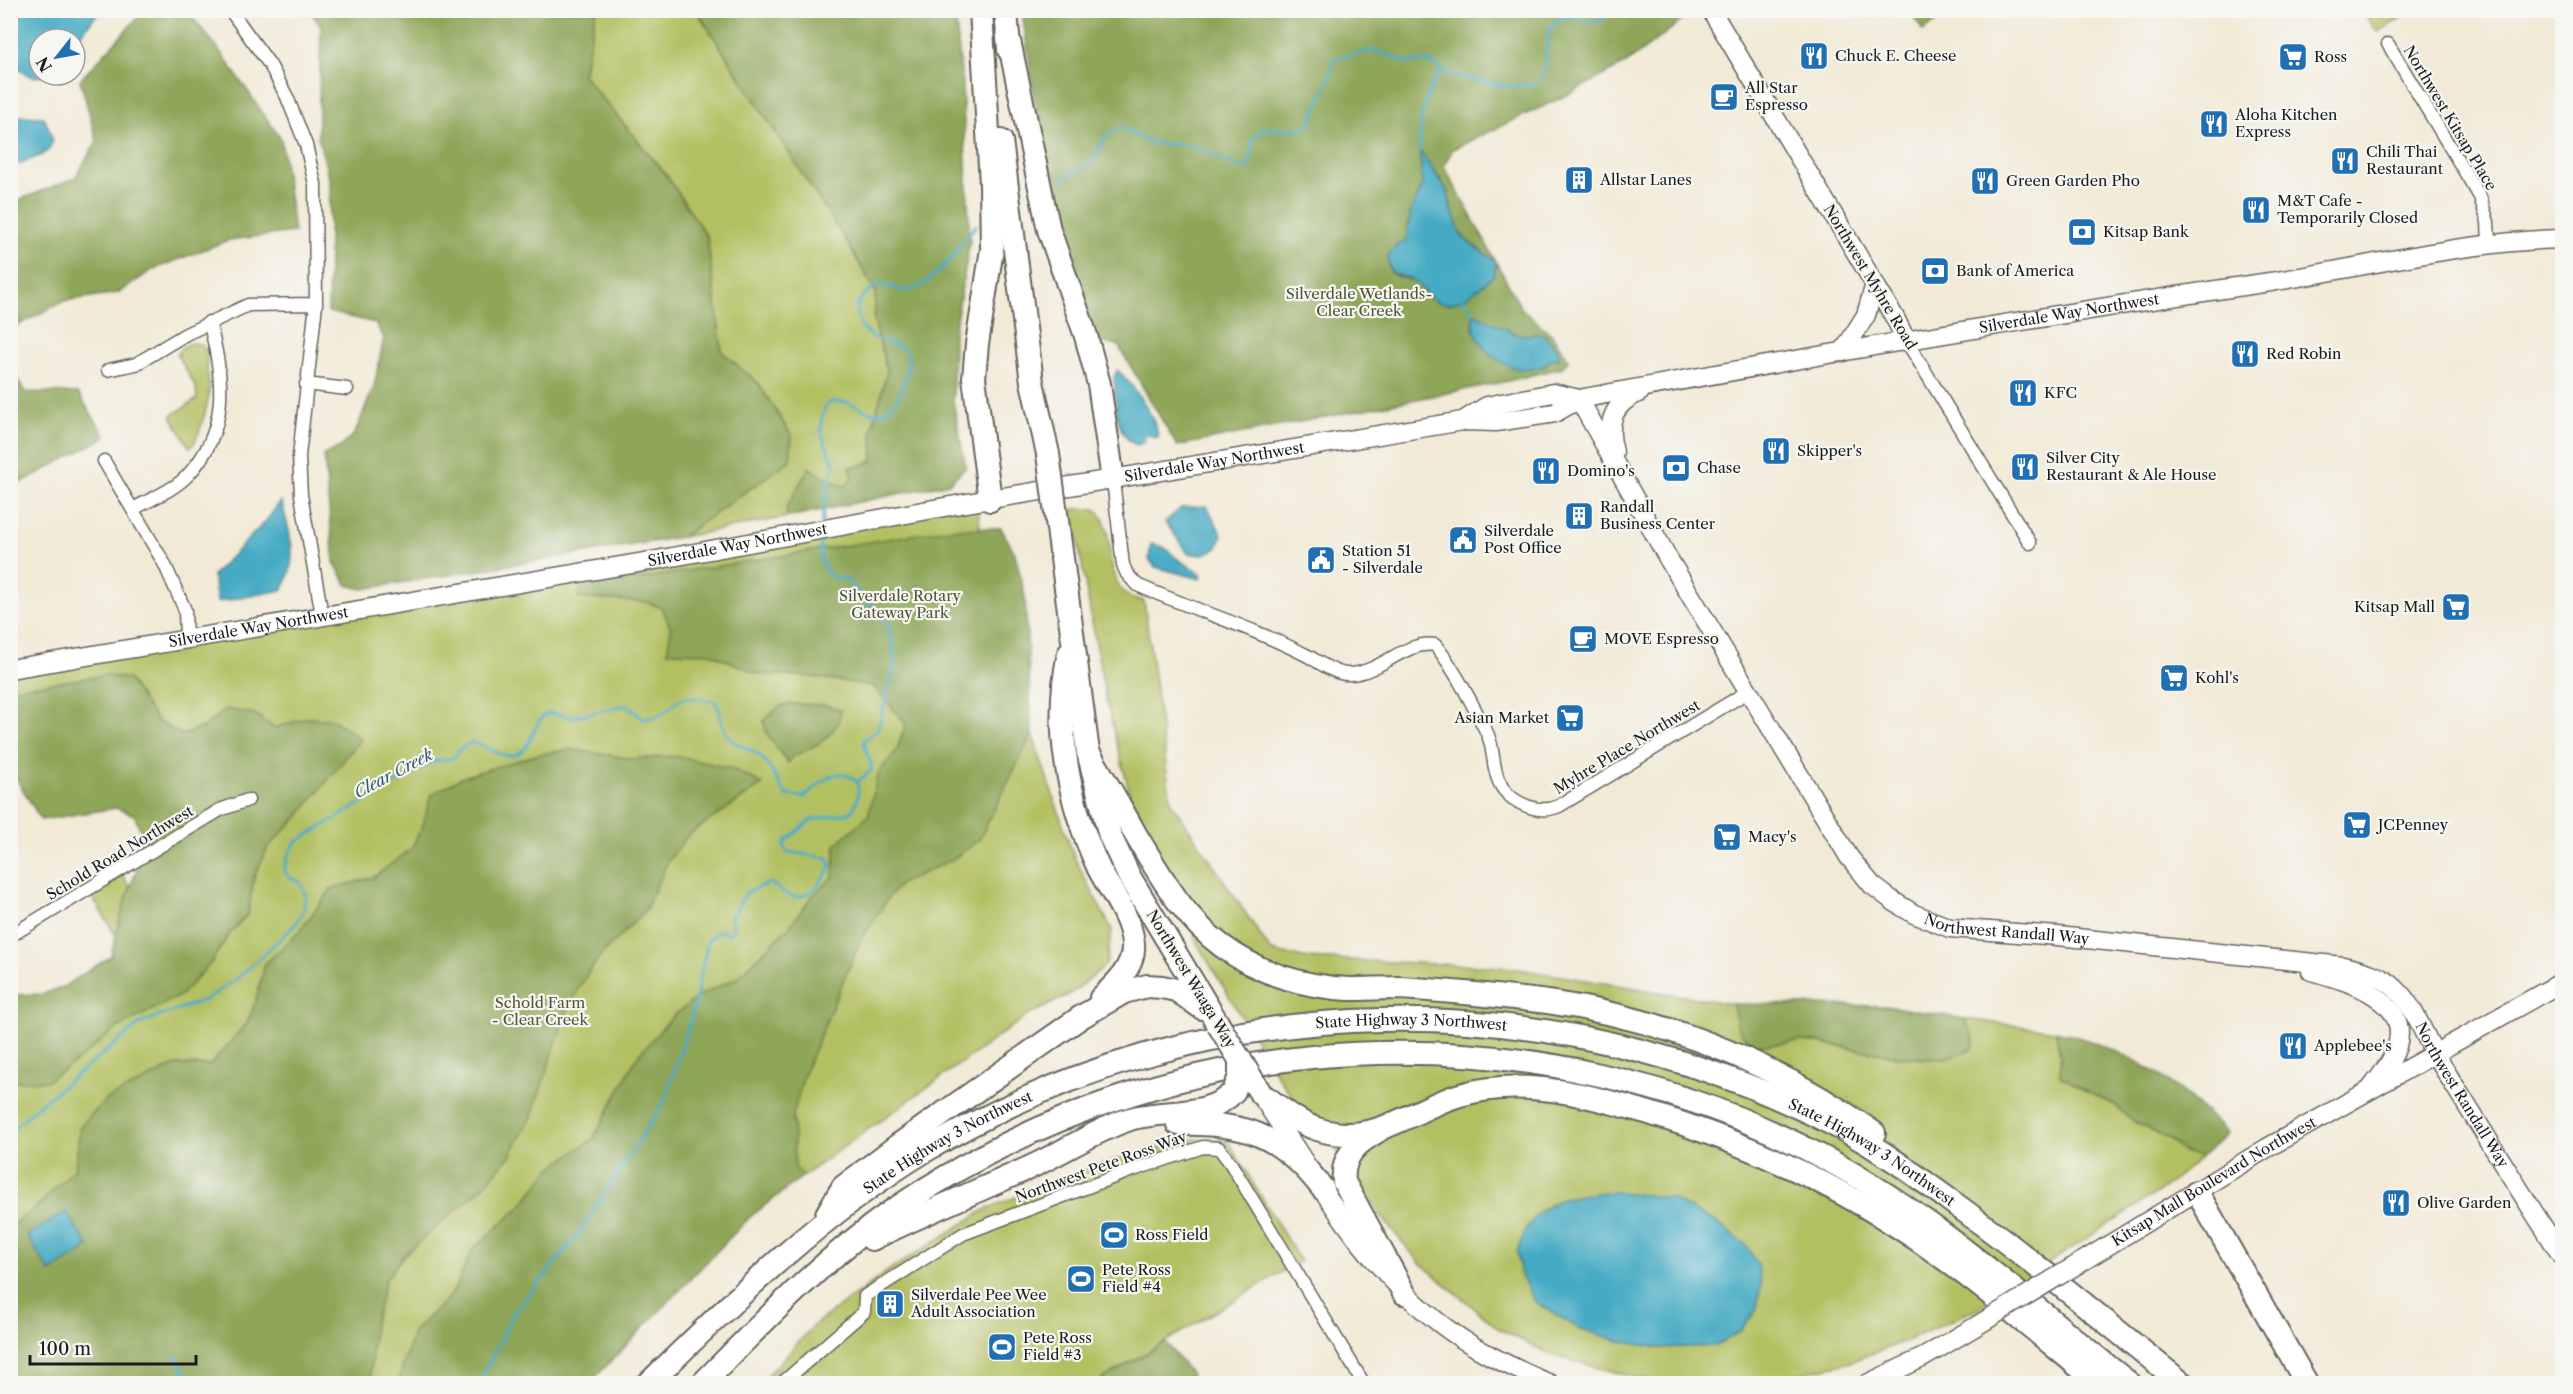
<svg xmlns="http://www.w3.org/2000/svg" width="2573" height="1394" viewBox="0 0 2573 1394" font-family="'Libre Caslon Text',serif">
<style>
.green{fill:#b3c062;stroke:#686e3f;stroke-width:1.5}
.forest{fill:#8ea658;stroke:#55613a;stroke-width:1.5;fill-rule:evenodd}
.water{fill:#44aac3;stroke:#306370;stroke-width:1.5}
.lines{fill:none;stroke-linecap:round;stroke-linejoin:round}
.stream{stroke:#44aac3;stroke-width:3}
.street-casing{stroke:#67645d;stroke-width:15}
.secondary-casing{stroke:#67645d;stroke-width:21}
.highway-casing{stroke:#67645d;stroke-width:26}
.street{stroke:#fff;stroke-width:12}
.secondary{stroke:#fff;stroke-width:18}
.highway{stroke:#fff;stroke-width:22}
.secondary-bridge-casing{stroke:#67645d;stroke-width:21;stroke-linecap:butt}
.highway-bridge-casing{stroke:#67645d;stroke-width:26;stroke-linecap:butt}
.secondary-bridge{stroke:#fff;stroke-width:18}
.highway-bridge{stroke:#fff;stroke-width:22}
.labels{text-anchor:middle;stroke-width:4.5;stroke-linejoin:round;paint-order:stroke}
.poi-label{font-size:15px;fill:#1c1c1c;stroke:#f6f6f2;text-anchor:start}
.street-label{font-size:15px;fill:#1c1c1c;stroke:#f6f6f2}
.park-label{font-size:15px;fill:#515534;stroke:#f6f6f2}
.water-label{font-size:16px;font-style:italic;fill:#2e5c67;stroke:#f6f6f2}
</style>
<rect width="100%" height="100%" fill="#f6f6f2"/>
<filter id="ink" filterUnits="userSpaceOnUse"><feTurbulence type="fractalNoise" baseFrequency=".0167" numOctaves="2"/><feDisplacementMap in="SourceGraphic" scale="12" xChannelSelector="R" yChannelSelector="G"/><feConvolveMatrix kernelMatrix="1 2 1 2 8 2 1 2 1" color-interpolation-filters="sRGB"/></filter>
<filter id="wash" filterUnits="userSpaceOnUse"><feTurbulence type="fractalNoise" baseFrequency=".008" numOctaves="4" result="noise"/><feDisplacementMap in="SourceGraphic" scale="24" xChannelSelector="R" yChannelSelector="G"/><feGaussianBlur stdDeviation="1.35" result="paint"/><feColorMatrix in="noise" values="0 0 0 0 0 0 0 0 0 0 0 0 0 0 0 0 0 1.4 0 .05"/><feComposite in="paint" operator="in"/></filter>
<g filter="url(#wash)">
<rect width="100%" height="100%" fill="#f2ead7"/>
<path class="green" d="M596 11H697L848 244 876 292 874 319 887 372 872 430 873 460 860 466 848 486 840 485 809 468 787 508 788 517 682 537 790 460 758 383 722 352 707 237 667 176 583 75Z
M2361 11H2413L2378 32Z
M194 343 202 345 208 353C204 364 209 374 209 386 210 400 199 440 190 448L171 416 197 399 196 387 177 355C181 347 185 344 194 343Z
M977 502 989 597 1005 786 1032 734 1074 857 1112 930 1106 965 1072 993 1027 1016 803 1176 795 1168 794 1156 589 1383H11V991L47 1052 150 992 88 890 120 871 181 971 220 948 230 933 248 914 254 877 263 857 11 761V669Z
M1072 509H1096C1118 531 1101 571 1126 594 1130 598 1139 599 1144 601L1171 802 1271 951 1303 958 1506 967 1733 1004 1738 1024 1755 1045 1805 1041 1901 1057 1946 1058 1974 1040 1965 1019 2056 1031 2061 1063 2060 1076 2114 1105 2136 1123 2168 1139 2183 1152 2201 1157 2164 1188 1981 1307 1906 1341 1847 1363 1768 1381 1708 1384 1649 1381 1554 1356 1499 1329 1420 1263 1387 1224 1362 1187 1356 1173 1298 1105 1276 1074 1198 945 1175 886 1131 799 1106 700Z
M1192 1139 1227 1140 1300 1261 1096 1383 760 1384 814 1325 892 1268 988 1208 1097 1165Z"/>
<path class="forest" d="M1684 10 1688 16 1626 63 1571 93 1453 149 1444 166 1521 308 1551 334 1569 360 1561 368 1504 382 1177 446 1118 345 1098 342 1049 205 1022 11ZM1420 153C1426 165 1437 172 1443 184 1459 214 1446 231 1482 251L1437 302 1414 281 1393 275C1381 258 1393 250 1406 241L1411 211 1422 186ZM1473 314 1518 335 1543 334 1557 349 1552 359 1543 368 1473 330Z
M1952 10 1923 31 1910 11V10Z
M144 11H187L217 47 281 139 294 232 229 240 154 269 118 293 64 301 11 329V203L75 178 97 141 80 80Z
M310 11H596L583 75 667 176 707 237 722 352 758 383 792 436 790 460 682 537 363 589 347 585 334 562 324 455 342 446 355 433 374 386 384 338 375 323 328 312 330 181 318 138 321 26Z
M697 11H955L962 84 970 241 954 332 953 402 966 467 949 483 788 517 786 508 809 468 840 485 847 486 853 475 850 467 860 466 873 460 872 430 887 372 874 319 876 292 848 244Z
M10 367 25 392 78 393 106 437 11 488Z
M1001 528 1015 553 1025 596 1032 734 979 840 953 859 900 884 889 897 861 939 804 1074 793 1115 795 1168 803 1176 750 1217 590 1383H395L400 1376 413 1332 452 1294 473 1249 520 1207 551 1168 593 1139 637 1057 672 1017 702 994 737 978 790 926 812 896 833 877 836 844 868 816 878 773 897 750 906 724 873 686 814 677 758 674 710 653 667 652 671 629 662 608 646 602 578 598 581 588 949 529Z
M107 675 128 679 158 722 183 735 203 727 227 709 255 714 274 728 306 718 332 719 361 739 296 819 268 847 254 877 248 914 230 933 211 963 181 995 117 1028 77 1061 47 1081H11V995L43 994 65 986 111 956 124 904 137 869 142 833 134 815 116 808 41 820 11 770V689Z
M791 704 825 705 841 710C838 739 814 745 791 758L788 763 768 736 763 721 781 706Z
M570 749 633 759 674 756 730 768 763 784 687 836 668 861 645 911 599 957 581 984 566 1013 531 1118 509 1157 483 1187 404 1255 386 1279 374 1324 370 1383H11L10 1226 38 1206 75 1168 80 1126 107 1099 175 1065H210L247 1023 256 1000 265 964 299 932 331 889 374 877 411 849 423 825 431 795 463 777 536 755Z
M1733 1004 1886 1006 1965 1019 1974 1040V1046C1944 1076 1848 1044 1808 1041 1794 1040 1765 1049 1753 1043 1738 1037 1735 1019 1733 1004Z
M2056 1031C2129 1049 2175 1080 2227 1133L2201 1157 2183 1152 2168 1139 2136 1123 2114 1105 2060 1076 2061 1063Z
M1165 1342 1191 1374 1189 1383H1096Z"/>
<path class="water" d="M15 11V10L100 11 75 41V39H39V75H43C29 81 20 70 11 61V16Z
M10 113 18 116 43 117C66 155 41 154 11 167Z
M1420 151 1448 192 1450 205 1462 237 1496 262 1494 275C1479 288 1455 313 1434 300 1426 296 1422 286 1414 281 1399 271 1389 282 1388 256L1396 246 1406 241 1411 211 1422 186Z
M1473 313 1518 335 1543 334 1557 349 1560 359H1552C1523 388 1468 351 1473 313Z
M1117 370C1131 381 1158 420 1158 438L1148 435 1144 438 1145 442 1137 445C1113 436 1116 399 1114 377Z
M281 501C290 532 300 561 282 590L217 602 213 575 266 521Z
M1207 506 1222 535 1218 548 1201 555 1188 553 1165 522 1181 508Z
M1151 544C1171 547 1166 552 1181 561 1188 566 1195 568 1202 575L1201 579 1155 567 1149 559Z
M1602 1192H1621L1671 1198 1715 1222 1746 1245 1758 1264 1761 1285 1757 1309 1740 1332 1714 1346 1660 1348 1618 1341 1576 1327 1535 1302 1521 1276 1517 1252 1526 1228 1541 1210 1563 1198Z
M66 1212 89 1247 50 1272 27 1236Z"/>
<g class="lines">
<path class="stream" d="M1420 151C1419 119 1423 99 1440 71
M1062 179 1085 168 1096 156 1107 134 1121 127C1132 134 1143 140 1155 143 1166 145 1178 143 1188 146 1208 150 1231 168 1249 169L1254 136 1266 128 1290 130 1308 127 1328 84 1334 59 1375 50 1407 63 1423 61 1433 63 1446 73 1504 86 1530 85 1538 81 1544 72 1548 34 1556 21 1572 17 1589 23 1602 21 1606 10
M1463 299 1473 313
M822 524C824 506 827 481 835 465 824 443 814 425 828 403 853 396 863 416 880 413 889 412 896 402 899 395 929 327 885 357 862 327 858 321 858 311 857 305 883 265 894 300 918 287 943 273 959 247 976 225
M821 537C819 555 821 582 845 578L887 623 892 641 895 663 878 729 864 740C864 752 873 760 871 771L857 782
M10 1132 37 1107 141 1023 207 999 239 977 294 926 303 912 306 896 299 881 289 878 284 870 289 854 296 842 431 762 454 758 459 750 471 742C487 744 501 761 517 754 534 746 532 720 549 713L574 717 627 705 643 719C669 718 673 699 686 697 689 697 710 701 715 701 723 711 719 726 728 736 735 746 751 748 760 756 770 764 778 783 786 795L804 797C820 784 837 762 857 782
M175 1356 192 1384
M24 1384 36 1380 75 1384
M479 1384 514 1313 577 1236 664 1102 693 1012 708 940 719 931 730 934 734 929 731 918 747 892 770 883C777 886 783 894 791 896 809 901 824 879 831 866L828 858 788 852 784 847 786 841 811 820 850 813C857 805 860 793 857 782"/>
</g>
</g>
<g filter="url(#ink)">
<g class="lines">
<g class="street-casing">
<path id="street" d="M230 10 270 65 287 97 306 145 315 184 316 304 299 456 301 495 322 615
M2388 44 2480 197 2488 222 2489 244
M1906 340 2030 543
M108 370 136 364 186 334 248 305 316 304
M306 384 347 389
M104 461 164 563 185 610 186 639
M1113 480 1123 565 1127 574 1137 585C1194 610 1252 627 1308 656 1319 662 1336 675 1349 674 1379 674 1405 640 1435 645 1453 665 1475 709 1487 733 1494 747 1492 764 1498 779 1506 801 1537 816 1559 806L1749 691
M133 509C151 499 174 490 188 475 230 430 224 376 209 322
M10 936 220 810 248 800
M781 1384 864 1312 865 1296 963 1234 1130 1171 1203 1147 1219 1148 1231 1164 1364 1384"/>
</g>
<g class="secondary-casing">
<g id="secondary">
<path d="M1711 10 1895 318 1906 340"/>
<path d="M1843 352 1866 315 1875 284"/>
<path id="s1" d="M1579 399 1669 560 1849 857 1872 885 1893 901 1914 914 1950 928 2058 936 2343 966C2361 970 2382 975 2396 989 2416 1008 2424 1037 2438 1059 2479 1125 2520 1192 2562 1256"/>
<path d="M1463 421 1487 406 1553 393 1579 399"/>
<path d="M1614 452C1606 423 1612 404 1640 392"/>
<path id="s2" d="M10 669 656 560 961 504 1463 421 1496 422 1555 413 1579 399C1809 357 2039 316 2270 282 2367 267 2464 241 2562 239"/>
<path d="M2311 971C2351 982 2423 1002 2391 1060 2386 1069 2379 1078 2372 1087"/>
<path d="M1264 1100C1316 1178 1362 1263 1438 1322 1471 1348 1511 1367 1550 1384"/>
<path id="s3" d="M2078 1264 2267 1148 2562 982"/>
<path d="M1867 1384 1924 1357 1978 1325"/>
</g>
</g>
<g class="highway-casing">
<g id="highway">
<path d="M981 10 991 184 992 249 977 344 974 378 990 500"/>
<path d="M1006 10 1009 50"/>
<path d="M1008 36 1049 230 1086 336 1099 384 1113 480"/>
<path d="M1001 141 1032 382 1048 454"/>
<path d="M1059 536 1088 752 1110 836 1130 878 1218 1024"/>
<path d="M1069 654C1053 726 1068 802 1099 869 1111 892 1131 917 1133 944 1135 966 1116 984 1101 998"/>
<path d="M1088 752C1105 780 1121 808 1137 837 1162 878 1183 917 1222 946 1258 973 1304 987 1349 989 1366 989 1383 988 1400 988 1449 991 1499 996 1548 1002 1666 1019 1777 1064 1874 1133"/>
<path d="M1261 1094C1279 1106 1296 1122 1317 1129 1375 1148 1410 1109 1460 1095 1491 1086 1526 1086 1558 1091 1588 1095 1617 1104 1646 1112 1742 1141 1835 1183 1918 1240 1982 1284 2040 1335 2100 1384"/>
<path d="M1178 1124C1246 1122 1281 1135 1323 1189"/>
<path d="M1378 1131C1357 1143 1341 1156 1344 1182L1404 1293"/>
<path d="M2197 1192 2307 1384"/>
<path d="M827 1214 843 1187 897 1146 1081 1017 1124 992 1147 986 1162 987 1176 990 1202 1008"/>
<path d="M872 1239C926 1212 981 1190 1035 1165 1067 1150 1096 1130 1130 1119 1162 1109 1211 1119 1234 1091"/>
<path id="s4" d="M648 1384C734 1300 820 1215 923 1152 1203 982 1557 977 1846 1131 1881 1150 1915 1175 1948 1199 2029 1257 2105 1322 2183 1384"/>
<path d="M702 1384C763 1322 824 1258 895 1209 1174 1018 1533 1002 1830 1161 1940 1220 2032 1307 2130 1384"/>
</g>
</g>
<use href="#street" class="street"/>
<use href="#secondary" class="secondary"/>
<use href="#highway" class="highway"/>
<g class="secondary-bridge-casing">
<path id="secondary-bridge" d="M1978 1325 2078 1264"/>
</g>
<g class="highway-bridge-casing">
<path id="highway-bridge" d="M1048 454 1059 536
M1218 1024 1261 1094
M1234 1091 1240 1076V1059"/>
</g>
<use href="#secondary-bridge" class="secondary-bridge"/>
<use href="#highway-bridge" class="highway-bridge"/>
</g>
</g>
<defs>
<g id="restaurant-square" transform="scale(1.5)"><rect x="-9" y="-9" width="18" height="18" rx="4" fill="#1f6fb2" stroke="#f6f6f2"/><path d="M-5-6h1v4h1v-4h1v4h1v-4h1v5L-1.5 .5V6h-2V.5L-5-1ZM5-6V6H3V1.5H1.5Q1.5-4 5-6Z" fill="#fff"/></g>
<g id="supermarket-square" transform="scale(1.5)"><rect x="-9" y="-9" width="18" height="18" rx="4" fill="#1f6fb2" stroke="#f6f6f2"/><path d="M-6-5.5h2.5l.6 2H6L4.5 2H-2.5L-4.4-4H-6ZM-1.5 3.2a1.3 1.3 0 1 0 .1 0ZM3 3.2a1.3 1.3 0 1 0 .1 0Z" fill="#fff"/></g>
<g id="cafe-square" transform="scale(1.5)"><rect x="-9" y="-9" width="18" height="18" rx="4" fill="#1f6fb2" stroke="#f6f6f2"/><path d="M-5.5-4.5H6V0H3Q3 3.5 0 3.5H-2.5Q-5.5 3.5-5.5 0ZM3-3.2v2h1.7v-2ZM-6 4.5H4V6H-6Z" fill="#fff"/></g>
<g id="building-square" transform="scale(1.5)"><rect x="-9" y="-9" width="18" height="18" rx="4" fill="#1f6fb2" stroke="#f6f6f2"/><path d="M-4-6H4V6H1V3H-1V6H-4ZM-2.5-4.3h1.7v1.8h-1.7ZM.8-4.3h1.7v1.8H.8ZM-2.5-1h1.7V.8h-1.7ZM.8-1h1.7V.8H.8Z" fill="#fff"/></g>
<g id="bank-square" transform="scale(1.5)"><rect x="-9" y="-9" width="18" height="18" rx="4" fill="#1f6fb2" stroke="#f6f6f2"/><path d="M-6-4H6V4H-6ZM0-2.3a2.3 2.3 0 1 0 0 4.6a2.3 2.3 0 1 0 0-4.6Z" fill="#fff"/></g>
<g id="civic-square" transform="scale(1.5)"><rect x="-9" y="-9" width="18" height="18" rx="4" fill="#1f6fb2" stroke="#f6f6f2"/><path d="M-.6-6.5H3V-4.5H.6V-3L4-1V1h2V6H-6V1h2V-1L-.6-3ZM-1.2 2.5V6h2.4V2.5Z" fill="#fff"/></g>
<g id="stadium-square" transform="scale(1.5)"><rect x="-9" y="-9" width="18" height="18" rx="4" fill="#1f6fb2" stroke="#f6f6f2"/><path d="M0-5a6.5 5 0 1 0 0 10a6.5 5 0 1 0 0-10ZM-3.5-1.8h7v3.6h-7Z" fill="#fff"/></g>
</defs>
<g fill-rule="evenodd">
<use href="#restaurant-square" x="1814" y="56"/>
<use href="#supermarket-square" x="2293" y="57"/>
<use href="#cafe-square" x="1724" y="97"/>
<use href="#restaurant-square" x="2214" y="124"/>
<use href="#restaurant-square" x="2345" y="161"/>
<use href="#building-square" x="1579" y="180"/>
<use href="#restaurant-square" x="1985" y="181"/>
<use href="#restaurant-square" x="2256" y="210"/>
<use href="#bank-square" x="2082" y="232"/>
<use href="#bank-square" x="1935" y="271"/>
<use href="#restaurant-square" x="2245" y="354"/>
<use href="#restaurant-square" x="2023" y="393"/>
<use href="#restaurant-square" x="1776" y="451"/>
<use href="#restaurant-square" x="2025" y="467"/>
<use href="#bank-square" x="1676" y="468"/>
<use href="#restaurant-square" x="1546" y="471"/>
<use href="#building-square" x="1579" y="516"/>
<use href="#civic-square" x="1463" y="540"/>
<use href="#civic-square" x="1321" y="560"/>
<use href="#supermarket-square" x="2456" y="607"/>
<use href="#cafe-square" x="1583" y="639"/>
<use href="#supermarket-square" x="2174" y="678"/>
<use href="#supermarket-square" x="1570" y="718"/>
<use href="#supermarket-square" x="2357" y="825"/>
<use href="#supermarket-square" x="1727" y="837"/>
<use href="#restaurant-square" x="2293" y="1046"/>
<use href="#restaurant-square" x="2396" y="1203"/>
<use href="#stadium-square" x="1114" y="1235"/>
<use href="#stadium-square" x="1081" y="1279"/>
<use href="#building-square" x="890" y="1304"/>
<use href="#stadium-square" x="1002" y="1347"/>
</g>
<g class="labels">
<g class="poi-label">
<text x="1835" y="61">Chuck E. Cheese</text>
<text x="2314" y="62">Ross</text>
<text x="1745" y="93">All Star<tspan x="1745" dy="17">Espresso</tspan></text>
<text x="2235" y="120">Aloha Kitchen<tspan x="2235" dy="17">Express</tspan></text>
<text x="2366" y="157">Chili Thai<tspan x="2366" dy="17">Restaurant</tspan></text>
<text x="1600" y="185">Allstar Lanes</text>
<text x="2006" y="186">Green Garden Pho</text>
<text x="2277" y="206">M&amp;T Cafe -<tspan x="2277" dy="17">Temporarily Closed</tspan></text>
<text x="2103" y="237">Kitsap Bank</text>
<text x="1956" y="276">Bank of America</text>
<text x="2266" y="359">Red Robin</text>
<text x="2044" y="398">KFC</text>
<text x="1797" y="456">Skipper's</text>
<text x="2046" y="463">Silver City<tspan x="2046" dy="17">Restaurant &amp; Ale House</tspan></text>
<text x="1697" y="473">Chase</text>
<text x="1567" y="476">Domino's</text>
<text x="1600" y="512">Randall<tspan x="1600" dy="17">Business Center</tspan></text>
<text x="1484" y="536">Silverdale<tspan x="1484" dy="17">Post Office</tspan></text>
<text x="1342" y="556">Station 51<tspan x="1342" dy="17">- Silverdale</tspan></text>
<text x="2435" y="612" text-anchor="end">Kitsap Mall</text>
<text x="1604" y="644">MOVE Espresso</text>
<text x="2195" y="683">Kohl's</text>
<text x="1549" y="723" text-anchor="end">Asian Market</text>
<text x="2378" y="830">JCPenney</text>
<text x="1748" y="842">Macy's</text>
<text x="2314" y="1051">Applebee's</text>
<text x="2417" y="1208">Olive Garden</text>
<text x="1135" y="1240">Ross Field</text>
<text x="1102" y="1275">Pete Ross<tspan x="1102" dy="17">Field #4</tspan></text>
<text x="911" y="1300">Silverdale Pee Wee<tspan x="911" dy="17">Adult Association</tspan></text>
<text x="1023" y="1343">Pete Ross<tspan x="1023" dy="17">Field #3</tspan></text>
</g>
<g class="street-label">
<text transform="translate(2450 118) rotate(59)" y="5">Northwest Kitsap Place</text>
<text transform="translate(1870 277) rotate(59)" y="5">Northwest Myhre Road</text>
<text dy="5" stroke="none"><textPath href="#s2" startOffset="2092">Silverdale Way Northwest</textPath></text>
<text dy="5" stroke="none"><textPath href="#s2" startOffset="1222">Silverdale Way Northwest</textPath></text>
<text dy="5" stroke="none"><textPath href="#s2" startOffset="738">Silverdale Way Northwest</textPath></text>
<text dy="5" stroke="none"><textPath href="#s2" startOffset="252">Silverdale Way Northwest</textPath></text>
<text transform="translate(1627 747) rotate(-31)" y="5">Myhre Place Northwest</text>
<text transform="translate(120 853) rotate(-31)" y="5">Schold Road Northwest</text>
<text dy="5" stroke="none"><textPath href="#s1" startOffset="714">Northwest Randall Way</textPath></text>
<text transform="translate(1191 979) rotate(59)" y="5">Northwest Waaga Way</text>
<text dy="5" stroke="none"><textPath href="#s4" startOffset="873">State Highway 3 Northwest</textPath></text>
<text dy="5" stroke="none"><textPath href="#s1" startOffset="1236">Northwest Randall Way</textPath></text>
<text dy="5" stroke="none"><textPath href="#s4" startOffset="387">State Highway 3 Northwest</textPath></text>
<text dy="5" stroke="none"><textPath href="#s4" startOffset="1359">State Highway 3 Northwest</textPath></text>
<text transform="translate(1101 1167) rotate(-20)" y="5">Northwest Pete Ross Way</text>
<text dy="5" stroke="none"><textPath href="#s3" startOffset="159">Kitsap Mall Boulevard Northwest</textPath></text>
</g>
<g class="park-label">
<text x="1359" y="299">Silverdale Wetlands-<tspan x="1359" dy="17">Clear Creek</tspan></text>
<text x="900" y="601">Silverdale Rotary<tspan x="900" dy="17">Gateway Park</tspan></text>
<text x="540" y="1008">Schold Farm<tspan x="540" dy="17">- Clear Creek</tspan></text>
</g>
<g class="water-label">
<text transform="translate(393 773) rotate(-28)" y="6">Clear Creek</text>
</g>
</g>
<rect width="2573" height="1394" fill="none" stroke="#f6f6f2" stroke-width="36"/>
<g transform="translate(57 57) rotate(239)"><circle r="28" fill="#f6f6f2" stroke="#9f9f9c" stroke-width="1.5"/>
<path d="M0-4.5L10 22L0 15L-10 22Z" fill="#1f6fb2"/>
<text y="-9" font-size="16" font-weight="bold" text-anchor="middle" fill="#1c1c1c">N</text>
</g>
<path d="M30 1355v9h166v-9" fill="none" stroke="#1c1c1c" stroke-width="3"/>
<text x="39" y="1355" font-size="18" fill="#1c1c1c" stroke="#f6f6f2" stroke-width="4.5" paint-order="stroke">100 m</text>
</svg>
